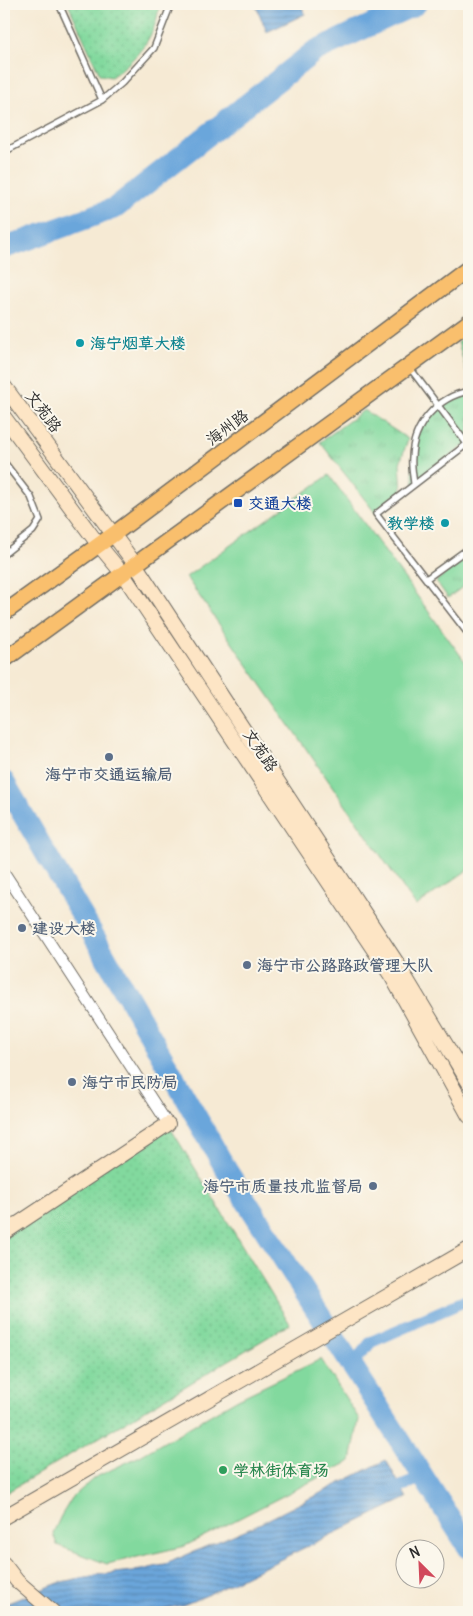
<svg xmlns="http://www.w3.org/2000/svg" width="473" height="1616" viewBox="0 0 473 1616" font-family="Delius,'LXGW WenKai TC',sans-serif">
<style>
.grass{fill:url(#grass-tufts);stroke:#568264}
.park{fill:url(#park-dots);stroke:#568264}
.pitch{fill:#82d99e;stroke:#568264}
.water{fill:url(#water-rules);stroke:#4b6883}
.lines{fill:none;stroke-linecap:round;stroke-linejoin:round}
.canal{stroke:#6ba6db;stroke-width:12}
.river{stroke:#6ba6db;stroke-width:22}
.lane-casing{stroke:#726e66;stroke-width:8}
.street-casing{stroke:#726e66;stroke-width:12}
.secondary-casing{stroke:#726e66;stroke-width:16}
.primary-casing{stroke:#726e66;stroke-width:18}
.lane{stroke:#fff;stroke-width:5}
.street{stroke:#fff;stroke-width:10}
.secondary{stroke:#fde5c5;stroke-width:14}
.primary{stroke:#f9bf6d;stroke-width:15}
.culture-dot{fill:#0f9aa8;stroke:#fbf7ec;stroke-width:2}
.transit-dot{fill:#1a4fb4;stroke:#fbf7ec;stroke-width:2}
.service-dot{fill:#5c6f8a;stroke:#fbf7ec;stroke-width:2}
.leisure-dot{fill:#2e9e5b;stroke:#fbf7ec;stroke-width:2}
.labels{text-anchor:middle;stroke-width:4;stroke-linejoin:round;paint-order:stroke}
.culture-label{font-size:16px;font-weight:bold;fill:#0d838f;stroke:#fbf7ec;text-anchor:start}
.street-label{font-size:16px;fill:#2b2b2b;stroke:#fbf7ec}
.transit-label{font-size:16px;font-weight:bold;fill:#164399;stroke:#fbf7ec;text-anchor:start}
.service-label{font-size:16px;font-weight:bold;fill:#4e5e75;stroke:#fbf7ec;text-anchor:start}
.leisure-label{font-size:16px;font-weight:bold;fill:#27864d;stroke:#fbf7ec;text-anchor:start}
</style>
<defs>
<pattern id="grass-tufts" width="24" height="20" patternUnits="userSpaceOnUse" patternTransform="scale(1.25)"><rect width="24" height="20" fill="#82d99e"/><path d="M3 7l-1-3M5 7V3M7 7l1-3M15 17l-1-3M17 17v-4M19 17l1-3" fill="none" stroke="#70ba88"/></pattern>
<pattern id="park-dots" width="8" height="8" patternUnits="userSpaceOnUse" patternTransform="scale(1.25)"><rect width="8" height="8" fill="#82d99e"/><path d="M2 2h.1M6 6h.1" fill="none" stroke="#70ba88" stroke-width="1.8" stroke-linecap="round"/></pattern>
<pattern id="water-rules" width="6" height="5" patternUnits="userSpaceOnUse" patternTransform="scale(1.25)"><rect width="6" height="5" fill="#6ba6db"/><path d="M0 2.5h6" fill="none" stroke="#5887b2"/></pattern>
</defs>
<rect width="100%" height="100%" fill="#fbf7ec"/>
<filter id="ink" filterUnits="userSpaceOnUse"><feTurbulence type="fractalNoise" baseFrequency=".02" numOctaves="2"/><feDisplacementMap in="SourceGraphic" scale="10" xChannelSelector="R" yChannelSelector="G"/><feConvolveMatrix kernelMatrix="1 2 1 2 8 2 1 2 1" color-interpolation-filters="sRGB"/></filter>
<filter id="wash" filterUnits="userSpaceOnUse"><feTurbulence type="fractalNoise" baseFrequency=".0096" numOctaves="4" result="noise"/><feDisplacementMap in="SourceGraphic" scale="20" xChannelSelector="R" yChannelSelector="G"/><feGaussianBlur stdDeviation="1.12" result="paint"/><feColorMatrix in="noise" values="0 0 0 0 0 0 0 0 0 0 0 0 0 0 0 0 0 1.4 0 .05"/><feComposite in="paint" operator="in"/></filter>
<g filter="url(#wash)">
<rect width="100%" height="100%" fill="#f6ead4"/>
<path class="grass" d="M469 334V381L458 342Z
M469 391V442L414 484 412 468 416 434 437 406Z
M364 410 408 439 400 463 402 491 376 514 320 442Z
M469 555V582L448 598 436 581Z"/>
<path class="park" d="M68 4H159C157 36 137 59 111 77L100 75Z
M168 1124 290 1324 4 1494V1233Z"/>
<path class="pitch" d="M329 475 469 667V869L416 906 186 577Z
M321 1359 359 1419 351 1461 185 1546 107 1564 57 1545 53 1533 61 1516 72 1498 94 1478 140 1456 238 1399Z"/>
<path class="water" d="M255 4 301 5 305 14 267 32Z
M386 1460 407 1498 205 1596 183 1605 151 1612H4V1605L8 1603 61 1582 96 1575 141 1570 163 1565 261 1523Z"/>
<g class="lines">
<path class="canal" d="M352 1365 371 1342 469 1299
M385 1493 424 1477"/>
<path class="river" d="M4 248 115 208 315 51 416 4
M4 782 91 931 227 1171 469 1548"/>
</g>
</g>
<g filter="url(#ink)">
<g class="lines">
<g class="lane-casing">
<path id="lane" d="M59 4 102 100
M4 152 102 100 122 83 154 48 171 4
M410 368 467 444 376 514 469 635
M4 462 31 497 40 520 33 531 4 554
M416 483 414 484C413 475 411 466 412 457 413 424 438 397 469 391
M426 579 469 548"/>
</g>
<g class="street-casing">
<path id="street" d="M4 872 168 1124"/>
</g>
<g class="secondary-casing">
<path id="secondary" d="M4 386 135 564 397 963 469 1083
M4 417 98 544 122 573 392 977 469 1116
M4 1233 168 1124
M4 1517 469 1249
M4 1564 17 1581 53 1612"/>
</g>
<g class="primary-casing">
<path id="primary" d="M4 613 114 534 469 268
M4 660 469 322"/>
</g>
<use href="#lane" class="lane"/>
<use href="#street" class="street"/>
<use href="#secondary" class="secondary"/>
<use href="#primary" class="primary"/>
</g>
</g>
<g class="culture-dot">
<circle cx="80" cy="343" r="5"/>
<circle cx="445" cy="523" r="5"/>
</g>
<rect class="transit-dot" x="233" y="498" width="10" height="10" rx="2.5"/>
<g class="service-dot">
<circle cx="109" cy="757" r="5"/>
<circle cx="22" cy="928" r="5"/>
<circle cx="247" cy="965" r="5"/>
<circle cx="72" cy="1082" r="5"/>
<circle cx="373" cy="1186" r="5"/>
</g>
<circle class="leisure-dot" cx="223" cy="1470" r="5"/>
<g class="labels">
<g class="culture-label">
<text x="90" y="349">海宁烟草大楼</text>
<text x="435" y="529" text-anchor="end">教学楼</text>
</g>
<g class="street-label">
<text transform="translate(44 411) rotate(53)" y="6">文苑路</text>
<text transform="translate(227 427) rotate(-37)" y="6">海州路</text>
<text transform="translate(261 750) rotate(56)" y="6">文苑路</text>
</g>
<g class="transit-label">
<text x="248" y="509">交通大楼</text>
</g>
<g class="service-label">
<text x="109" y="780" text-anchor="middle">海宁市交通运输局</text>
<text x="32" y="934">建设大楼</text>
<text x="257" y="971">海宁市公路路政管理大队</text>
<text x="82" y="1088">海宁市民防局</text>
<text x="363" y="1192" text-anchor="end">海宁市质量技术监督局</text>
</g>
<g class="leisure-label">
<text x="233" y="1476">学林街体育场</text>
</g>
</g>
<rect width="473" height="1616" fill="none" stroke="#fbf7ec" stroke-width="20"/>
<g transform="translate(420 1564) rotate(336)"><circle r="24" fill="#fbf7ec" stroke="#a8a59f"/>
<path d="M0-4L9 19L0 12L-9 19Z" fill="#d1495b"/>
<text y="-8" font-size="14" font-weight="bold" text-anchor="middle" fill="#2b2b2b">N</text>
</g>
</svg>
